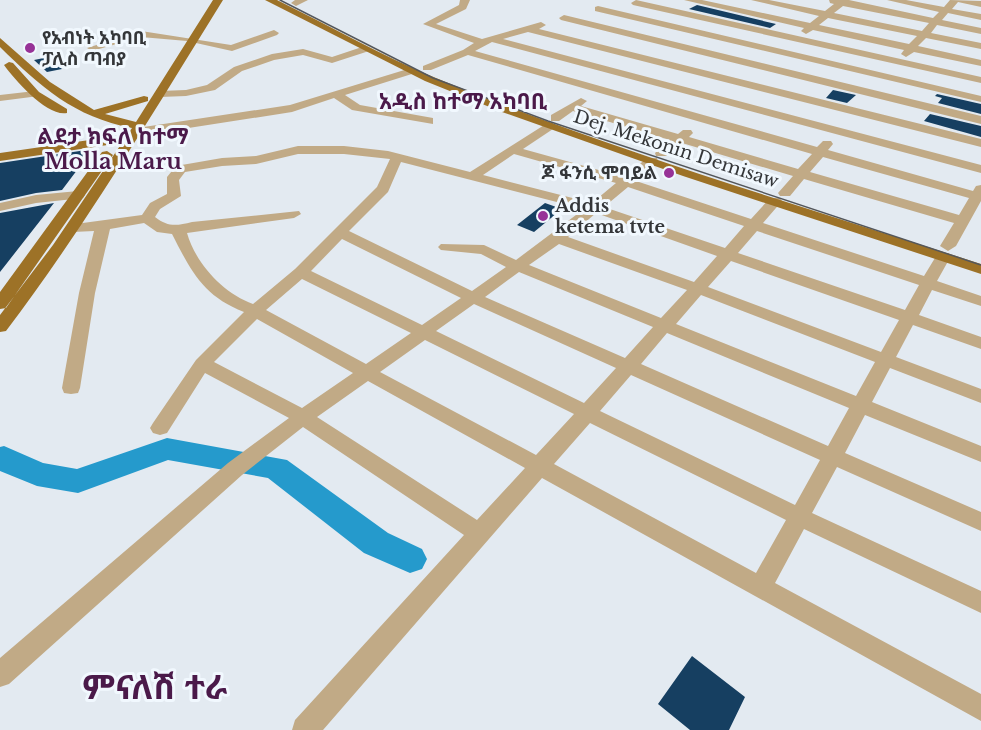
<svg xmlns="http://www.w3.org/2000/svg" width="981" height="730" viewBox="0 0 981 730" font-family="'Libre Baskerville','Noto Sans Ethiopic',serif">
<style>
.lines{fill:none;stroke-linecap:round;stroke-linejoin:round}
.river{fill:#259acc;fill-rule:evenodd}
.building{fill:#163f61}
.minor{fill:#c1aa86;fill-rule:evenodd}
.major{fill:#9d7227;fill-rule:evenodd}
.tram{stroke:#54575b;stroke-width:1.5}
.poi-dot{fill:#973297;stroke:#f1f8fe;stroke-width:2}
.labels{text-anchor:middle;stroke-width:6;stroke-linejoin:round;paint-order:stroke}
.far-poi-label{font-size:18px;font-weight:bold;fill:#343639;stroke:#f1f8fe;text-anchor:start}
.far-street-label{font-size:18px;fill:#343639;stroke:#f1f8fe}
.far-district-label{font-size:22px;font-weight:bold;fill:#4b1a4a;stroke:#f1f8fe}
.near-district-label{font-size:33px;font-weight:bold;fill:#4b1a4a;stroke:#f1f8fe}
</style>
<rect width="100%" height="100%" fill="#e3eaf1"/>
<g class="lines">
<path class="river" d="M167 438 287 460 388 533 422 549 427 559 422 569 410 573 364 553 268 478 168 460 78 493 37 486 0 471V447L4 446 43 463 77 469Z"/>
</g>
<path class="building" d="M697 5 776 24 770 28 689 9Z
M49 57 62 69 47 72 34 60Z
M833 90 856 95 847 103 826 98Z
M937 94 981 104V114L938 103 942 98 935 96Z
M930 114 981 126V137L924 121Z
M93 149 62 190 36 193 0 201V163Z
M54 203 0 272V213Z
M545 203 562 209 534 232 517 225Z
M692 656 745 697 729 730H690L658 704Z"/>
<g class="lines">
<path class="minor" d="M295 0H308L296 6 291 3Z
M460 0H470L466 9 436 24 482 39 541 22 546 25 539 29 981 139V147L528 32 503 39 981 165V173L492 42 475 51 817 147 823 141H831L833 144 828 150 973 191 976 186 981 185V201L956 246 948 251 940 246 954 223 804 179 790 196H780L778 193 793 176 682 143 666 156H656L655 153 670 140 573 111 559 121H551V115L581 98 587 101 581 106 678 134 683 130H691L693 133 689 137 798 169 812 154 468 55 431 70H423V66L463 50 474 43 423 24 459 5ZM823 157 969 198 959 215 810 172Z
M636 0 981 77V83L633 5 631 3Z
M684 0H702L810 23 819 16 751 0H769L825 11 834 4 830 3 829 0H849L933 18 939 12 887 0H906L944 7 950 0 981 1V7L958 2 952 9 981 14V20L948 13 942 20 981 28V34L937 25 931 33 981 43V49L926 38 918 46 981 60V66L914 52 906 57 901 54 904 50 813 30 806 34 801 31 804 28ZM843 6 929 23 922 31 834 13ZM828 18 917 36 909 44 819 25Z
M598 6 981 96V102L595 11V7Z
M564 15 981 116V124L561 20 559 18Z
M274 30 279 33 277 35 232 51 187 41 141 37 92 51 87 48 141 31 231 45Z
M365 46 370 49 369 51 332 63 303 55 274 60 242 71 215 90 186 96 160 97 154 94 160 91 186 90 207 85 234 67 272 54 303 49 332 57Z
M411 68 416 71 415 73 345 95 360 105 433 118V124L352 110 334 98 292 112 137 136 131 132 137 128 290 105Z
M35 91 41 94 39 96 0 101V95Z
M549 122 553 123V129L523 149 624 177 647 158H657L658 161 657 164 636 181 751 219 770 198H780L782 201 763 223 924 276 938 253H948L951 256 937 281 981 296V306L932 290 919 315 981 337V349L913 325 896 357 981 389V403L890 368 872 402 981 446V462L865 415 845 453 981 512V531L837 467 812 513 981 591V613L804 529 775 583 981 694V721L542 478 323 730H292L295 720 464 535 303 427 242 475 9 684 0 687V658L228 463 289 418 205 373 167 433 160 435 153 433 150 428 153 423 196 360 244 312C203 296 191 271 172 234L157 232 144 223 110 229 95 293 80 388 78 393 71 394 64 393 62 388 79 293 94 231 73 232 66 228 68 225 142 215 150 203 167 194V177L176 166 222 158 256 156 298 146H344L388 151 470 172ZM298 154H344L390 159 377 187 295 269 253 304C223 293 196 264 187 233L294 218 301 214 299 211 192 222C176 226 168 227 155 217L160 209 181 196 179 180 185 172 222 166 256 164ZM514 154 616 183 592 203 483 175ZM401 162 584 209 516 260 484 245 441 244 438 247 441 250 481 254 506 267 472 291 349 231 388 192ZM628 187 744 226 725 248 604 207ZM596 213 717 256 694 282 568 237ZM757 231 919 285 905 310 738 253ZM342 239 461 298 422 325 311 271ZM559 244 687 290 661 318 529 265ZM731 261 899 320 881 352 708 287ZM519 272 653 327 625 358 485 297ZM302 279 411 333 366 364 266 310ZM701 295 875 362 856 396 676 324ZM474 304 616 368 584 403 436 331ZM257 319 353 373 302 408 214 362ZM667 333 849 408 828 446 641 364ZM425 340 574 414 536 455 380 372ZM631 375 820 460 795 505 600 411ZM368 381 525 468 477 520 317 417ZM590 423 786 520 756 573 554 464Z
M78 191 85 195 83 198 36 203 0 211V203L36 195Z"/>
<path class="major" d="M213 0H223C153 113 86 225 6 331L0 332V315L53 245 132 128C74 117 41 87 0 47V38L50 82 94 110 144 96 148 97V101L105 114 136 122Z
M265 0H277C330 26 382 56 436 78 613 151 799 205 981 264V274L683 176 502 112 425 81Z
M9 62 13 63 39 92 67 109V113C47 117 15 80 4 65Z
M117 136 121 137 123 140 121 143 0 161V153Z
M107 151 113 155 6 308 0 309V292L102 152Z"/>
<path class="tram" d="M280 0 433 78 548 121 981 265"/>
</g>
<g class="poi-dot">
<circle cx="30" cy="48" r="6"/>
<circle cx="669" cy="173" r="6"/>
<circle cx="543" cy="216" r="6"/>
</g>
<g class="labels">
<g class="far-poi-label">
<text x="42" y="44">የአብነት አካባቢ<tspan x="42" dy="21">ፓሊስ ጣብያ</tspan></text>
<text x="657" y="179" text-anchor="end">ጆ ፋንሲ ሞባይል</text>
<text x="555" y="212">Addis<tspan x="555" dy="21">ketema tvte</tspan></text>
</g>
<g class="far-street-label">
<text transform="translate(676 149) rotate(18)" y="6">Dej. Mekonin Demisaw</text>
</g>
<g class="far-district-label">
<text x="463" y="109">አዲስ ከተማ አካባቢ</text>
<text x="113" y="144">ልደታ ክፍለ ከተማ<tspan x="113" dy="25">Molla Maru</tspan></text>
</g>
<g class="near-district-label">
<text x="155" y="699">ምናለሽ ተራ</text>
</g>
</g>
</svg>
